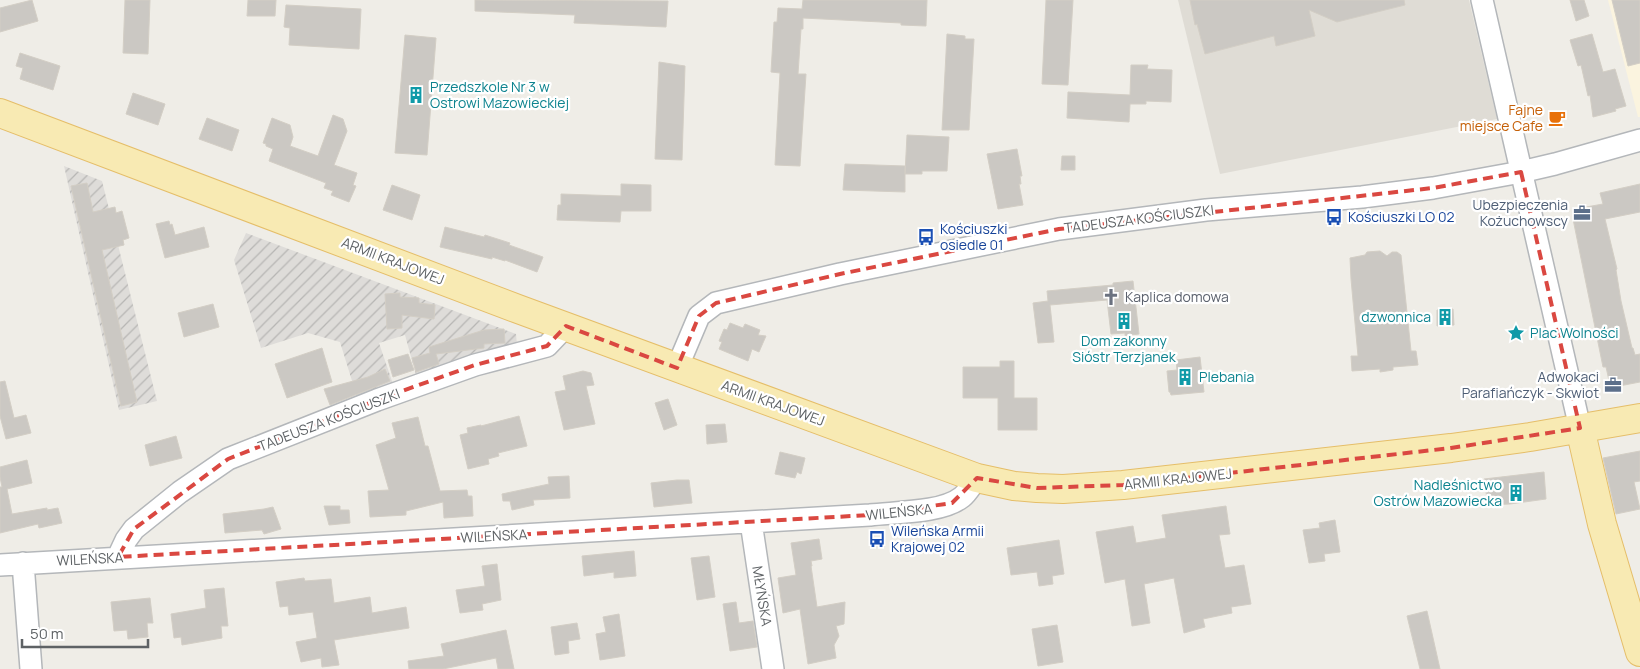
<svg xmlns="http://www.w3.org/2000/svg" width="1640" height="669" viewBox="0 0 1640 669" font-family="Manrope,sans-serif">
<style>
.commercial{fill:#fbf4df}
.industrial{fill:url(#industrial-furrows)}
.education{fill:#dfdcd5}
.building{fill:#cbc8c3;stroke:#d3cec5}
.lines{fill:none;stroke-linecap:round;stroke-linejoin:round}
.minor-casing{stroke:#b4b7ba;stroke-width:24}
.major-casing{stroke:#e5be69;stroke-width:30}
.minor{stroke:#fff;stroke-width:21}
.major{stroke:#f8eab3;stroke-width:28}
.marked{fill:none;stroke:#da4841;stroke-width:4;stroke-dasharray:10 6;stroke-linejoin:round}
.labels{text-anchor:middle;stroke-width:4.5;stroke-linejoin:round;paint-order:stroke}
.culture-label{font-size:14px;fill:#0d838f;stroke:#fff;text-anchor:start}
.food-label{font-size:14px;fill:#c56008;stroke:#fff;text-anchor:end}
.service-label{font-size:14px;fill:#4e5e75;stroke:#fff;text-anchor:end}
.transit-label{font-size:14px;fill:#164399;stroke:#fff;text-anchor:start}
.street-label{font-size:14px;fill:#5e6265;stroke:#fff}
.worship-label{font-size:14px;fill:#5b616d;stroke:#fff;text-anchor:start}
</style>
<defs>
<pattern id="industrial-furrows" width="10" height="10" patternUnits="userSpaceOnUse" patternTransform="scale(1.25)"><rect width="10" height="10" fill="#dedcd9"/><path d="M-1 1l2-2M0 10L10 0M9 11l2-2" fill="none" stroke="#b7b6b4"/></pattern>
</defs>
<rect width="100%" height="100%" fill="#efede7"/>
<path class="commercial" d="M1608 0H1640V117H1638Z"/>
<path class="industrial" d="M64 166 102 181 157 401 119 410Z
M246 233 516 334 517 345 416 375 405 335 379 343 393 384 357 397 340 342 308 333 261 348 234 260Z"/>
<path class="education" d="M1178 0H1469L1497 119 1220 174Z"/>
<path class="building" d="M32 0 38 21 0 32V8Z
M125 0H150L148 54 123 53Z
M248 0H276L275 16H247Z
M475 0 668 1 666 27 574 23 575 15 475 11Z
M803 0H927L926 26 901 25V23L803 18V29H801L798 74H806L800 166 775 165 780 73 771 72 774 22H777L778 8 802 9Z
M1046 0H1073L1068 85 1042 84Z
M1190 0H1404L1405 5 1337 22 1309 10 1315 36 1276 46 1274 36 1205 54 1197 24 1195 25Z
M1570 0H1584L1589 16 1576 21Z
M1612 0H1640V63L1628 66Z
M286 5 361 9 359 49 289 45 290 28 284 27Z
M947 34 965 36V39H974L969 130H942Z
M1592 34 1603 72 1615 69 1626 106 1615 109 1616 111 1593 117 1590 95 1588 96 1581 65 1578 66 1570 40Z
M405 35 436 38 427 155 395 153Z
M20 53 60 66 53 90 20 79 23 68 16 66Z
M659 62 685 66 682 160 655 159Z
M1131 65H1148L1147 69 1172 70 1171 102 1146 101V104H1130L1129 122 1067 118 1068 92 1130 95Z
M133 93 165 104 158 125 126 114Z
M333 115 343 119 347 131 334 165 357 173 353 185 356 186 349 202 331 195 333 191 324 188 326 183 269 161 273 149 266 146V144L263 143 272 118 290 125 293 137 290 146 318 156Z
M207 118 239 130 232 151 199 139Z
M907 135 949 137 947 171H922V174H905Z
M1017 149 1022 176H1020L1021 184H1019L1023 205 998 209 987 154Z
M1062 156H1075V170H1061Z
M845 164 905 166V192L843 190Z
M87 183 93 212 115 207 116 213 122 211 129 238 123 240 124 245 102 250 137 402 121 406 71 186Z
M621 184 651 185V211H621L620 222 557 220 558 205H561V194L621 196Z
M1640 184V212L1605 219 1617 269 1616 270 1621 301 1632 348H1633L1635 355 1640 354V382L1614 387V384L1610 385 1606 367H1603L1573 219 1577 218 1575 209 1603 204 1600 193Z
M392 185 420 195 412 220 383 210Z
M169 221 170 225 172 224 175 235 204 227 209 247 165 258 156 224Z
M445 227 484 237 485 235 510 243 509 245 543 257 537 272 505 260V261L492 257V259L440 247Z
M1380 251 1387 256 1392 252H1397L1401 255 1411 351H1416L1418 365 1393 367V370L1380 372V369L1352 371 1351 356H1358L1351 279 1350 258 1365 255 1367 252Z
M1133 281 1139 334 1125 336V333L1111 334 1107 300 1050 305 1054 342 1038 343 1033 303 1048 301 1047 291 1113 285V283Z
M400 293V297L419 298V303L435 305 434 319 402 315V328L387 329 385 294Z
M213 304 219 327 184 337 178 313Z
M1453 309 1454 325 1437 326V310Z
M730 323 743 328 745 324 760 330 758 335 766 336 759 352 752 349 748 361 719 349 722 342 719 341 724 329 727 330Z
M504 329 505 343 484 344V348L436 354 439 364 416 372 412 358 430 353 429 347 484 330Z
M322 348 332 382 287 398 275 364Z
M408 354 414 370 393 377 388 360Z
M1200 357 1204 392 1171 395 1170 392H1169L1167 371 1177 370 1176 360Z
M1000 361H1014V398H1037V430H998V398H963V367H1000Z
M385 369 390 381 330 405 324 389 368 377Z
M583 371 591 373 594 385 586 386 595 424 564 430 555 392 566 390 563 376Z
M5 381 14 418 26 415 31 433 6 439 0 416V382Z
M668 399 677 425 664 430 655 403Z
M519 416 527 446 498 453 499 456 488 459 489 464 468 469 460 435 468 433 467 428 481 425V426Z
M418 417 425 446H428L440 491 467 490 468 496H472L473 516 444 518 443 502 406 511V515L370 517 368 491 389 490 376 445 396 438 392 423Z
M725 424 727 442 707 444 706 425Z
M176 436 182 458 150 466 145 445Z
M1640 451V481L1634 482 1640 509 1616 514 1603 458Z
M780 452 805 458 801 474 797 472 795 478 775 474Z
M27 460 32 483 7 489 12 514 47 508V510L58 508 62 523 39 528 38 524 0 533V487H2L0 477V467Z
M1544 472 1546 499 1510 504 1488 505 1484 479Z
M569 476 570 498 533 500 534 505 512 510 510 501H503L502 494 549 484 548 477Z
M677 480H689L692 503 654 507 651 483Z
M324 506H340V510H349L350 523 329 525Z
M1226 506 1230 534 1219 535 1225 568 1244 565 1251 604 1231 607 1232 613 1203 619 1205 627 1184 633 1174 578 1144 584 1150 623 1132 626 1125 579 1105 583 1096 532 1133 526 1136 543 1166 538 1162 515Z
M273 507 281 529 264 534 262 530 225 533 223 514 264 509Z
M1335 520 1340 552 1324 554 1325 561 1309 563 1303 530 1320 528 1319 523Z
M819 539 822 559 811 561 812 566H811L817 607 845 602 844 624 836 626 839 636 834 645 836 658 808 664 800 609 783 613 778 578 796 575 791 543Z
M1059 540 1064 574 1052 576 1053 584 1039 586 1037 572 1011 575 1007 548Z
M634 551 636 576 614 578V572L584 576 582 556Z
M709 556 715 597 697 600 691 558Z
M497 564 501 600 482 604 483 610 460 613 456 590 485 586 482 566Z
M304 578 305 581 331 579 334 603 370 597 372 613 406 607 409 628 334 640 339 665 322 667 321 658 301 662 296 642 317 638 313 612 289 615 288 606 280 607 276 582Z
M224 588 228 626H221L222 638 182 645 181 637 174 638 171 614 206 608 204 590Z
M150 598 153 623H147L148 637 128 639 127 630 114 631 111 602Z
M736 602 739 623 753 621 757 647 730 651 723 604Z
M1427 611 1440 669H1420L1407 616Z
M619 614 625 656 600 660 596 634 606 632 603 617Z
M577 623 580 639 568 641 569 653 555 655 551 627Z
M1057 625 1063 662 1038 666 1032 629Z
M506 630 514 669H498L496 658 443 669H409L408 661 444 656 441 644Z"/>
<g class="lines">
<g class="minor-casing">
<path id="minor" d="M1482 0 1580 428
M677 368 699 316 716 303 840 274 1059 229 1206 210 1362 197 1433 188 1521 172 1555 164 1640 140
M751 522 773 669
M118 557 126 540 134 529 180 492 228 459 377 400 475 365 547 346 566 326
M23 563 31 669
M0 565 870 515C896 512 942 513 962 497 968 492 972 484 977 478"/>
</g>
<g class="major-casing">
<path id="major" d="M0 113 518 309 977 478 1014 486 1037 488 1063 489 1123 485 1451 448 1530 437 1640 418
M1580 428 1602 524 1640 652"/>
</g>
<use href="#minor" class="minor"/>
<use href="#major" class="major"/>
</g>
<path class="marked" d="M1521 172 1580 428 1451 448 1123 485 1037 488 977 478 952 503 870 515 118 557 134 529 228 459 377 400 475 365 547 346 566 326 677 368 699 316 716 303 840 274 1059 229 1433 188Z"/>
<defs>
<g id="building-bare" transform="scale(1.35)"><path d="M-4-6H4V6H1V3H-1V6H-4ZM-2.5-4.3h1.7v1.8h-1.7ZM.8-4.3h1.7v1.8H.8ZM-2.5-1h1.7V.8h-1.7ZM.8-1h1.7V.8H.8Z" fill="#0f9aa8" stroke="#fff" stroke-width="2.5" paint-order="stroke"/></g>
<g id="cafe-bare" transform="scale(1.35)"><path d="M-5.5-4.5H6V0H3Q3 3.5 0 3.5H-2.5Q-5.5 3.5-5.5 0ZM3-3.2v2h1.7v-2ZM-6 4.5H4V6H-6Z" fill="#e8710a" stroke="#fff" stroke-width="2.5" paint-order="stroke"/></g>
<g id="office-bare" transform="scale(1.35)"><path d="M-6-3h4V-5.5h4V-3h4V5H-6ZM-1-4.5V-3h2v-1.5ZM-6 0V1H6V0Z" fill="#5c6f8a" stroke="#fff" stroke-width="2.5" paint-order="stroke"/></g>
<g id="bus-bare" transform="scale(1.35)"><path d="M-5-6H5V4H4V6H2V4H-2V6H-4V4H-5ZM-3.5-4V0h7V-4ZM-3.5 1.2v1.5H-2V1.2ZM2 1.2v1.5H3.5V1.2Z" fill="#1a4fb4" stroke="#fff" stroke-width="2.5" paint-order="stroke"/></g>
<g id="church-bare" transform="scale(1.35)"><path d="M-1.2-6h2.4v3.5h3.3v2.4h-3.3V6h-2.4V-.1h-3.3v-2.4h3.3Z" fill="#6b7280" stroke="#fff" stroke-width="2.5" paint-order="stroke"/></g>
<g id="sight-bare" transform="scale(1.35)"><path d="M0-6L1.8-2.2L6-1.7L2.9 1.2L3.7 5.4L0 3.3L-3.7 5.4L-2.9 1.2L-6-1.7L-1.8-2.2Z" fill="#0f9aa8" stroke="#fff" stroke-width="2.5" paint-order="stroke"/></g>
</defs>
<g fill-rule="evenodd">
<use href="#building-bare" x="416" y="95"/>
<use href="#cafe-bare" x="1557" y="118"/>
<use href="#office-bare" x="1582" y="213"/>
<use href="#bus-bare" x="1334" y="217"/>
<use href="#bus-bare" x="926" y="237"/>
<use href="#church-bare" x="1111" y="297"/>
<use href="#building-bare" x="1445" y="317"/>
<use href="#building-bare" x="1124" y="321"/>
<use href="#sight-bare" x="1516" y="333"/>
<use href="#building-bare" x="1185" y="377"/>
<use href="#office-bare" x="1613" y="385"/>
<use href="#building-bare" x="1516" y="493"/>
<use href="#bus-bare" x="877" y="539"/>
</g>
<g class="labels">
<g class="culture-label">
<text x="430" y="92">Przedszkole Nr 3 w<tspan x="430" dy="16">Ostrowi Mazowieckiej</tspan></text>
<text x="1431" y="322" text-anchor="end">dzwonnica</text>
<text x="1530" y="338">Plac Wolności</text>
<text x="1124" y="346" text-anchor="middle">Dom zakonny<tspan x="1124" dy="16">Sióstr Terzjanek</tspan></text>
<text x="1199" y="382">Plebania</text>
<text x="1502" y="490" text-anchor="end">Nadleśnictwo<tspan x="1502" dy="16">Ostrów Mazowiecka</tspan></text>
</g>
<g class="food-label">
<text x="1543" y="115">Fajne<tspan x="1543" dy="16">miejsce Cafe</tspan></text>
</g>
<g class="service-label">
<text x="1568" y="210">Ubezpieczenia<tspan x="1568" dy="16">Kożuchowscy</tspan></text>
<text x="1599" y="382">Adwokaci<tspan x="1599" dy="16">Parafiańczyk - Skwiot</tspan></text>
</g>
<g class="transit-label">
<text x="1348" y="222">Kościuszki LO 02</text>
<text x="940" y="234">Kościuszki<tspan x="940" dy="16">osiedle 01</tspan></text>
<text x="891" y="536">Wileńska Armii<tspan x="891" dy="16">Krajowej 02</tspan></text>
</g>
<g class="street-label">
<text transform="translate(1139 219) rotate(-7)" y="5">TADEUSZA KOŚCIUSZKI</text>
<text transform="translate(393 261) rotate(21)" y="5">ARMII KRAJOWEJ</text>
<text transform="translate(773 403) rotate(20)" y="5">ARMII KRAJOWEJ</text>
<text transform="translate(329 420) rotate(-21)" y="5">TADEUSZA KOŚCIUSZKI</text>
<text transform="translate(1178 479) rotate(-6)" y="5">ARMII KRAJOWEJ</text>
<text transform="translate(899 512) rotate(-6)" y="5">WILEŃSKA</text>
<text transform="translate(494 536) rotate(-3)" y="5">WILEŃSKA</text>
<text transform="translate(90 559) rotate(-3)" y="5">WILEŃSKA</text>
<text transform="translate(762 596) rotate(81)" y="5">MŁYŃSKA</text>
</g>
<g class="worship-label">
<text x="1125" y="302">Kaplica domowa</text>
</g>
</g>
<path d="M22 639v8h126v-8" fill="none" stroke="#5e6265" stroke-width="2.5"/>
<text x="30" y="639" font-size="15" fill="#5e6265" stroke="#ffffff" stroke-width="4" paint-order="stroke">50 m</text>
</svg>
